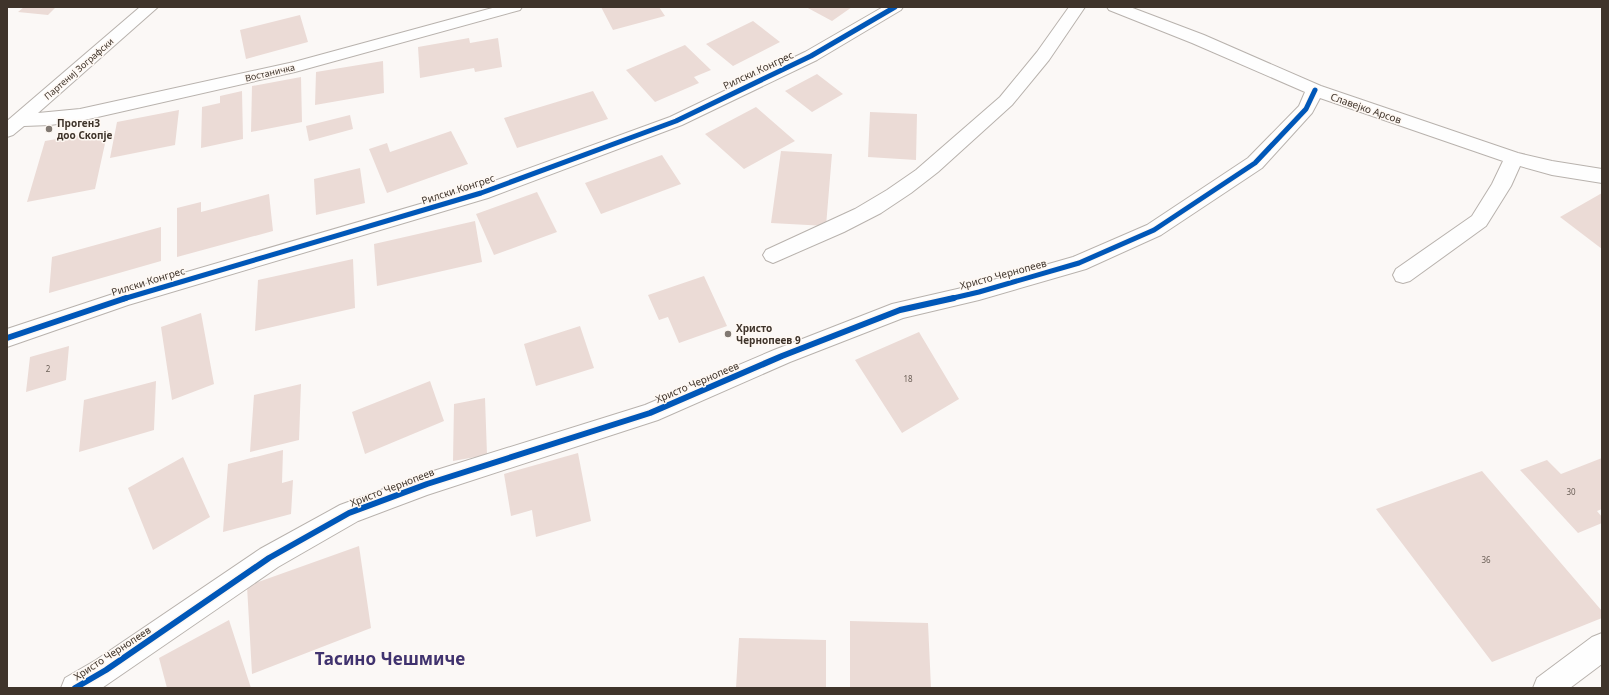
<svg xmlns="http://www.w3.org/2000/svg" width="1609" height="695" viewBox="0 0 1609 695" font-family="'Noto Sans',sans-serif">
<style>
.building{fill:#ebdbd6}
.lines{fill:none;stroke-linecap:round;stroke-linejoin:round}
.minor-casing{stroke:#b8b2ad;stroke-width:2}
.minor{fill:#fefefe;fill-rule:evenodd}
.cycleway-far1-casing{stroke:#fef8f3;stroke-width:7}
.cycleway-casing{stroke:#fef8f3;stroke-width:9}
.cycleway-far1{stroke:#0057b8;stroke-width:5}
.cycleway{stroke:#0057b8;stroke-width:6}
.poi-dot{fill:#817972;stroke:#fef8f3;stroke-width:1.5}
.labels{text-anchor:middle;stroke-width:3;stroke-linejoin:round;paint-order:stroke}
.number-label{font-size:8px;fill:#6a5e56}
.far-street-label{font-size:9px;fill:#3f342b;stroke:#fef8f3}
.street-label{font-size:10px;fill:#3f342b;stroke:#fef8f3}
.poi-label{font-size:10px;font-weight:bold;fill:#3f342b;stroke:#fef8f3;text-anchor:start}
.near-district-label{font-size:17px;font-weight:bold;fill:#40336f;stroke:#fef8f3}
</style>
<rect width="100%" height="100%" fill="#fbf8f6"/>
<path class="building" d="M24 7H56L48 15 18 12Z
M601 7H659L665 16 613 30Z
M806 7H852L832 21Z
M300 15 308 42 246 59 240 30Z
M753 21 780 42 733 66 706 44Z
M469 38 470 43 498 38 502 67 475 72 474 68 420 78 418 47Z
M685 45 711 70 694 77 699 83 655 102 626 70Z
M383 61 384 93 315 105 316 72Z
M817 74 843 94 812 112 785 91Z
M301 77 302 122 251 132 252 86Z
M242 91 243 139 201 148 202 107 220 103V96Z
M593 91 608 119 517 148 504 118Z
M756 107 795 141 744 169 705 134Z
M179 110 175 145 110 158 117 122Z
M870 112 917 114 916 160 868 157Z
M350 115 353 129 309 141 306 126Z
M108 130 95 189 27 202 45 141Z
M451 131 468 164 387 193 369 149 387 143 390 152Z
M781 151 832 154 826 226 771 223Z
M662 155 681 184 601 214 585 183Z
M360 168 365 203 316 215 314 179Z
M537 192 557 232 494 255 476 214Z
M1602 193V249L1560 217Z
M269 194 273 231 177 257V208L201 202V212Z
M475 221 482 262 377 286 374 244Z
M161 227V261L49 293 52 257Z
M353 259 355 308 255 331 258 280Z
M704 276 727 326 679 343 668 317 659 320 648 295Z
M201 313 214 384 172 400 161 327Z
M580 326 594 368 536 386 524 344Z
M919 332 959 399 902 433 855 360Z
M69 346 66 380 26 392 30 357Z
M156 381 154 430 79 452 84 400Z
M430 381 444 421 365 454 352 412Z
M301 384 299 440 250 452 254 395Z
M485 398 487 455 453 461 454 404Z
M283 450 282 483 293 480 291 514 223 532 228 464Z
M578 453 591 521 536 537 532 510 511 516 504 474Z
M183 457 210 517 153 550 128 488Z
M1602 458V509L1597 511 1602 517V523L1578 533 1520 470 1547 460 1561 474Z
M1482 471 1602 611V618L1492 662 1376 509Z
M359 546 371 628 252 674 247 586Z
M229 620 251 688H167L159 658Z
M850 621 928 623 931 688H850Z
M739 638 826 640V688H736Z"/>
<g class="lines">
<g class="minor-casing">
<path id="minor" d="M140 7H158L38 113 80 109 294 62 496 7H522L520 10 295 72 80 121 50 125 24 126 13 135 7 137V121Z
M883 7H903L901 10 817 60 682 125 488 198 128 305 7 347V329L125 290 475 188 670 117 805 52Z
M1069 7H1085L1049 60 1012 105 938 172 911 193 881 213 844 232 780 260 773 263 766 260 763 255 766 250 855 209 887 190 916 170 1000 97 1037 52Z
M1107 7H1130L1204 35 1321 86 1518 153 1552 161 1602 169V183L1552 175 1520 166 1511 186 1486 226 1410 281 1403 283 1396 281 1393 275 1396 269 1472 216 1492 184 1503 161 1320 98 1312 113 1262 168 1161 235 1086 269 979 300 903 318 790 362 658 420 427 495 358 521 278 567 102 688H61L65 678 96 660 260 549 340 505 427 473 645 405 774 350 892 304 979 284 1073 257 1147 225 1248 158 1299 106 1305 92 1192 43 1109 10Z
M1602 633V664L1570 688H1533L1537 678 1592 637Z"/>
</g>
<use href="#minor" class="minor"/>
<g class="cycleway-far1-casing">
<path id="cycleway-far1" d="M123 299 481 193 676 121 811 56 895 7
M949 299 979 292 1079 263 1154 230 1255 163 1306 109 1315 90"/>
</g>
<g class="cycleway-casing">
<path id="cycleway" d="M7 338 126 298
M75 688 106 670 269 558 349 513 427 484 650 413 782 356 900 310 954 298"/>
</g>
<use href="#cycleway-far1" class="cycleway-far1"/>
<use href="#cycleway" class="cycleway"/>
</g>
<g class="poi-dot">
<circle cx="49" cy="129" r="4"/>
<circle cx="728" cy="334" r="4"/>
</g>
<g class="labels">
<g class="number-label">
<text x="48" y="372">2</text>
<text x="908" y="382">18</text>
<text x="1571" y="495">30</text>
<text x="1486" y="563">36</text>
</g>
<g class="far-street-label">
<text transform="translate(79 69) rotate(-41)" y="3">Партениј Зографски</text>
<text transform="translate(270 73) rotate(-13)" y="3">Востаничка</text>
</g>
<g class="street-label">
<text transform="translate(758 70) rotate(-25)" y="4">Рилски Конгрес</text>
<text transform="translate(1366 108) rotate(19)" y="4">Славејко Арсов</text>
<text transform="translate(458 189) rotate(-18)" y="4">Рилски Конгрес</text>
<text transform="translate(1003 274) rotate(-15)" y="4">Христо Чернопеев</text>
<text transform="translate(148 281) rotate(-17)" y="4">Рилски Конгрес</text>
<text transform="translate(697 382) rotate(-23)" y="4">Христо Чернопеев</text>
<text transform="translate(392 487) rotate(-21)" y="4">Христо Чернопеев</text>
<text transform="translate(112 653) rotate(-33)" y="4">Христо Чернопеев</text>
</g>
<g class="poi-label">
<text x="57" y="127">ПрогенЗ<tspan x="57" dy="12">доо Скопје</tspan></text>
<text x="736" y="332">Христо<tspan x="736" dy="12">Чернопеев 9</tspan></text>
</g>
<g class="near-district-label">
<text x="390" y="665">Тасино Чешмиче</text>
</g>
</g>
<rect width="1609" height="695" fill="none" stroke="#3f342b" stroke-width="16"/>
</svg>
